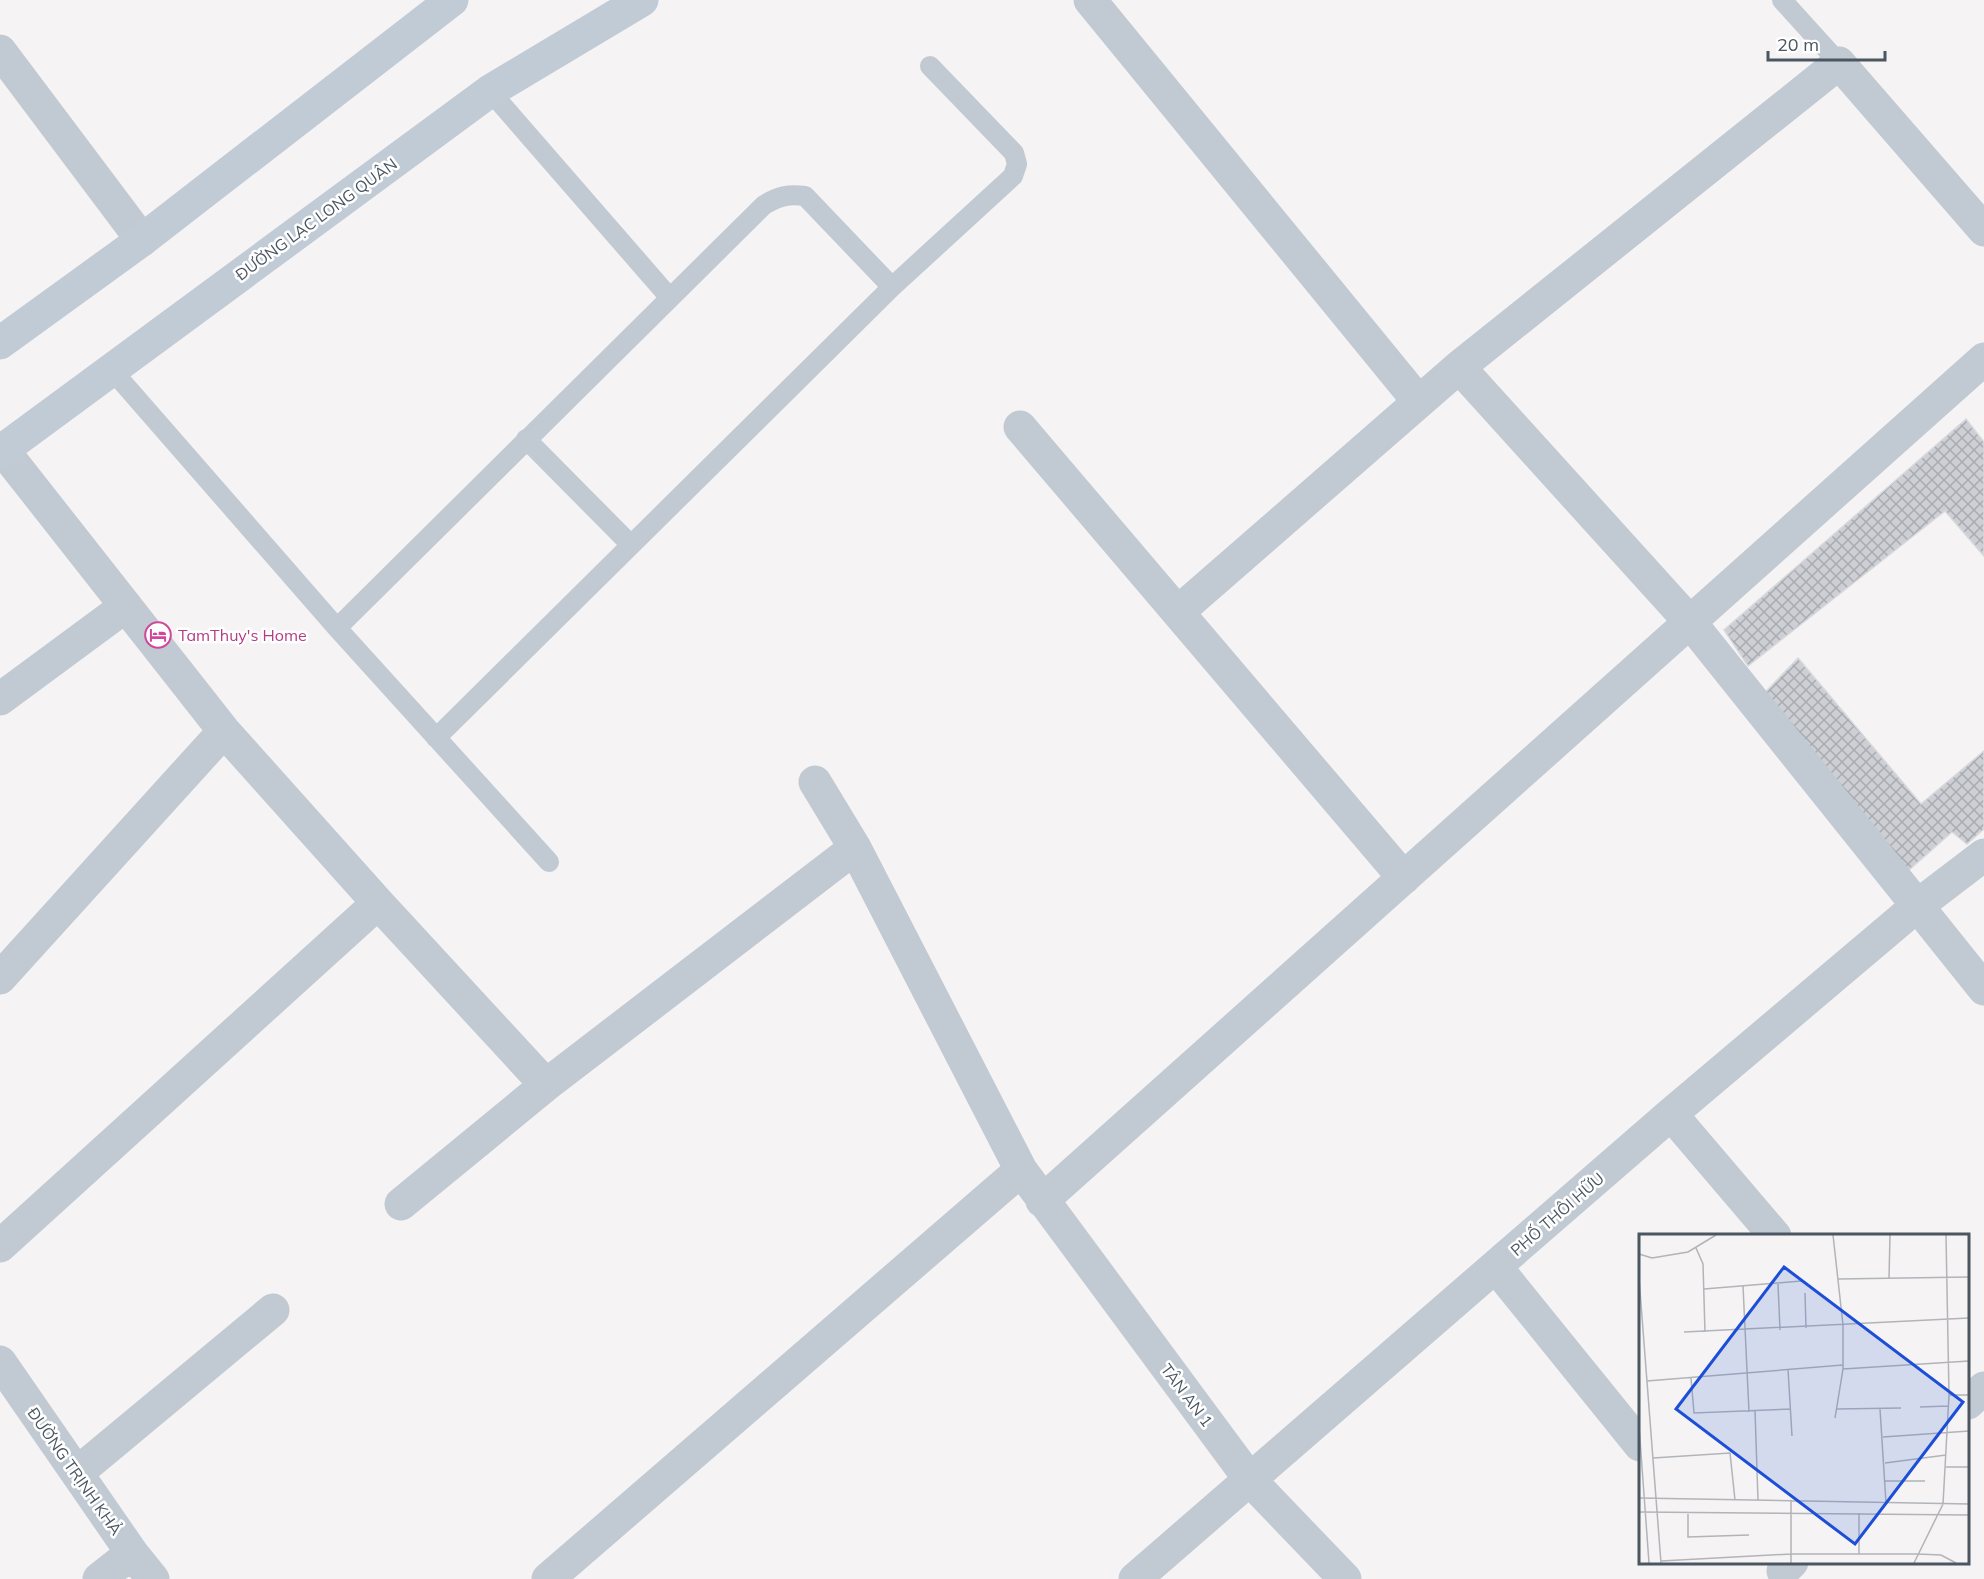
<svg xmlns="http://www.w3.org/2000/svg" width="1984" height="1579" viewBox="0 0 1984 1579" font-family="Mulish,sans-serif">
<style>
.building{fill:url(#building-cross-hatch);stroke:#d7d9de;stroke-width:1.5}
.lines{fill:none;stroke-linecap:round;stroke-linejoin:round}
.lane{stroke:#c1cad2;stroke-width:20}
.street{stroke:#c1cad2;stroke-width:33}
.secondary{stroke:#c1cbd6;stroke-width:33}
.labels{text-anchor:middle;stroke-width:5;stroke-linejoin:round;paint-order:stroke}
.street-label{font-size:16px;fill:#4a5661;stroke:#fff}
.hotel-label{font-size:16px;fill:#b23c85;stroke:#fff;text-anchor:start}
.inset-road{fill:none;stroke:#b1b4b9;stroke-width:1.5}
.view{fill:#1d4ed8;fill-opacity:0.15;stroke:#1d4ed8;stroke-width:3}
.inset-edge{fill:none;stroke:#4a5661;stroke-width:3}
</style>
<defs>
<pattern id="building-cross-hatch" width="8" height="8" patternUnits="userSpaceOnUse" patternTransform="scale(1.5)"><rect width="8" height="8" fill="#cdcfd5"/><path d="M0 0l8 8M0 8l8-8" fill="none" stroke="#a8abb0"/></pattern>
</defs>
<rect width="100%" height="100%" fill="#f5f3f3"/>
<path class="building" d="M1966 419 1984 442V556L1945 511 1748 666 1724 630Z
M1798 658 1921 804 1984 751V829L1967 844 1952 832 1908 871 1755 703Z"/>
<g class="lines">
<path class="lane" d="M1782 0 1839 63
M490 91 670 298
M111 369 337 628 549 862
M526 439 631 545
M337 628 764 205C779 196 788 194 805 196L892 287
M436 738 892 287 1013 176 1017 164 1014 153 930 66"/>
<path class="street" d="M1090 0 1419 402
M0 51 142 240
M1459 367 1690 622 1984 989
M1020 427 1404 878
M3 450 224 731 378 903 546 1085
M1178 612 1459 367 1839 63 1984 230
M0 699 126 606
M815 782 855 848 1021 1170 1251 1481 1345 1579
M0 978 224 731
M1671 1114 1775 1236
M1042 1201 1984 359
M401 1204 546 1085 855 848
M0 1246 378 903
M1496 1267 1640 1445
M0 1362 132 1553 153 1579
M1968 1403 1984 1388
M77 1473 273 1310
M1783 1571 1792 1562
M99 1579 132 1553
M548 1579 1021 1170
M1135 1579 1671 1114 1917 906 1984 855"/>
<path class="secondary" d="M0 343 142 240 452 0
M0 452 490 91 642 0"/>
</g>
<defs>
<g id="hotel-ring" transform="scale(1.35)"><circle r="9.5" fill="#fff" stroke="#d1479c" stroke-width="1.5"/><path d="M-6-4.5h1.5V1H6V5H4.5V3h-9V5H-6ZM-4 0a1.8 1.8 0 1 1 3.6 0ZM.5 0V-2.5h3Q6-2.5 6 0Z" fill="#d1479c"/></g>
</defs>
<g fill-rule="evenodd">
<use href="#hotel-ring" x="158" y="635"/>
</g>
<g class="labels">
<g class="street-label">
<text transform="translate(316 219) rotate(-36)" y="6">ĐƯỜNG LẠC LONG QUÂN</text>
<text transform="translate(1557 1214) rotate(-41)" y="6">PHỐ THÔI HỮU</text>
<text transform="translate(1187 1395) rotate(53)" y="6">TÂN AN 1</text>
<text transform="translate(75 1471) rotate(55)" y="6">ĐƯỜNG TRỊNH KHẢ</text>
</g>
<g class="hotel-label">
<text x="178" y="641">TamThuy's Home</text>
</g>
</g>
<g transform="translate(1639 1234)">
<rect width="330" height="330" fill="#f5f3f3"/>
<path class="inset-road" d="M194 1 204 91V135L196 184M57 14 64 30 66 98M0 20 13 24 49 18 77 1M0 44 22 329M250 44 251 1M199 45 330 43M139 50 141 96M104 52 110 178M65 55 162 47M166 59 167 94M45 98 330 84M149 135 153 202M204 135 330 127M52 144 55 179 152 175M8 147 204 131M310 161H330M281 173 309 172M197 175 262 174M241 175 247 269M116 177 119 266M0 192 10 329M244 203 330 197M14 224 91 219 96 266M246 229 307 221M307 233H330M246 247H286M0 264 330 270M0 278 330 281M49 280V303L110 301M220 320V279M22 327 152 320H279L302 321 317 329M152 329V266M275 329 304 270 310 161 307 1"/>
<path class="view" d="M145 33 324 168 216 310 37 175Z"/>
<rect width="330" height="330" class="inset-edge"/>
</g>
<path d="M1768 51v9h117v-9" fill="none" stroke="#4a5661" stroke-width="3"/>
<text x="1777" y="51" font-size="18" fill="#4a5661" stroke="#ffffff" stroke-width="4.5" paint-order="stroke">20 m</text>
</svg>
